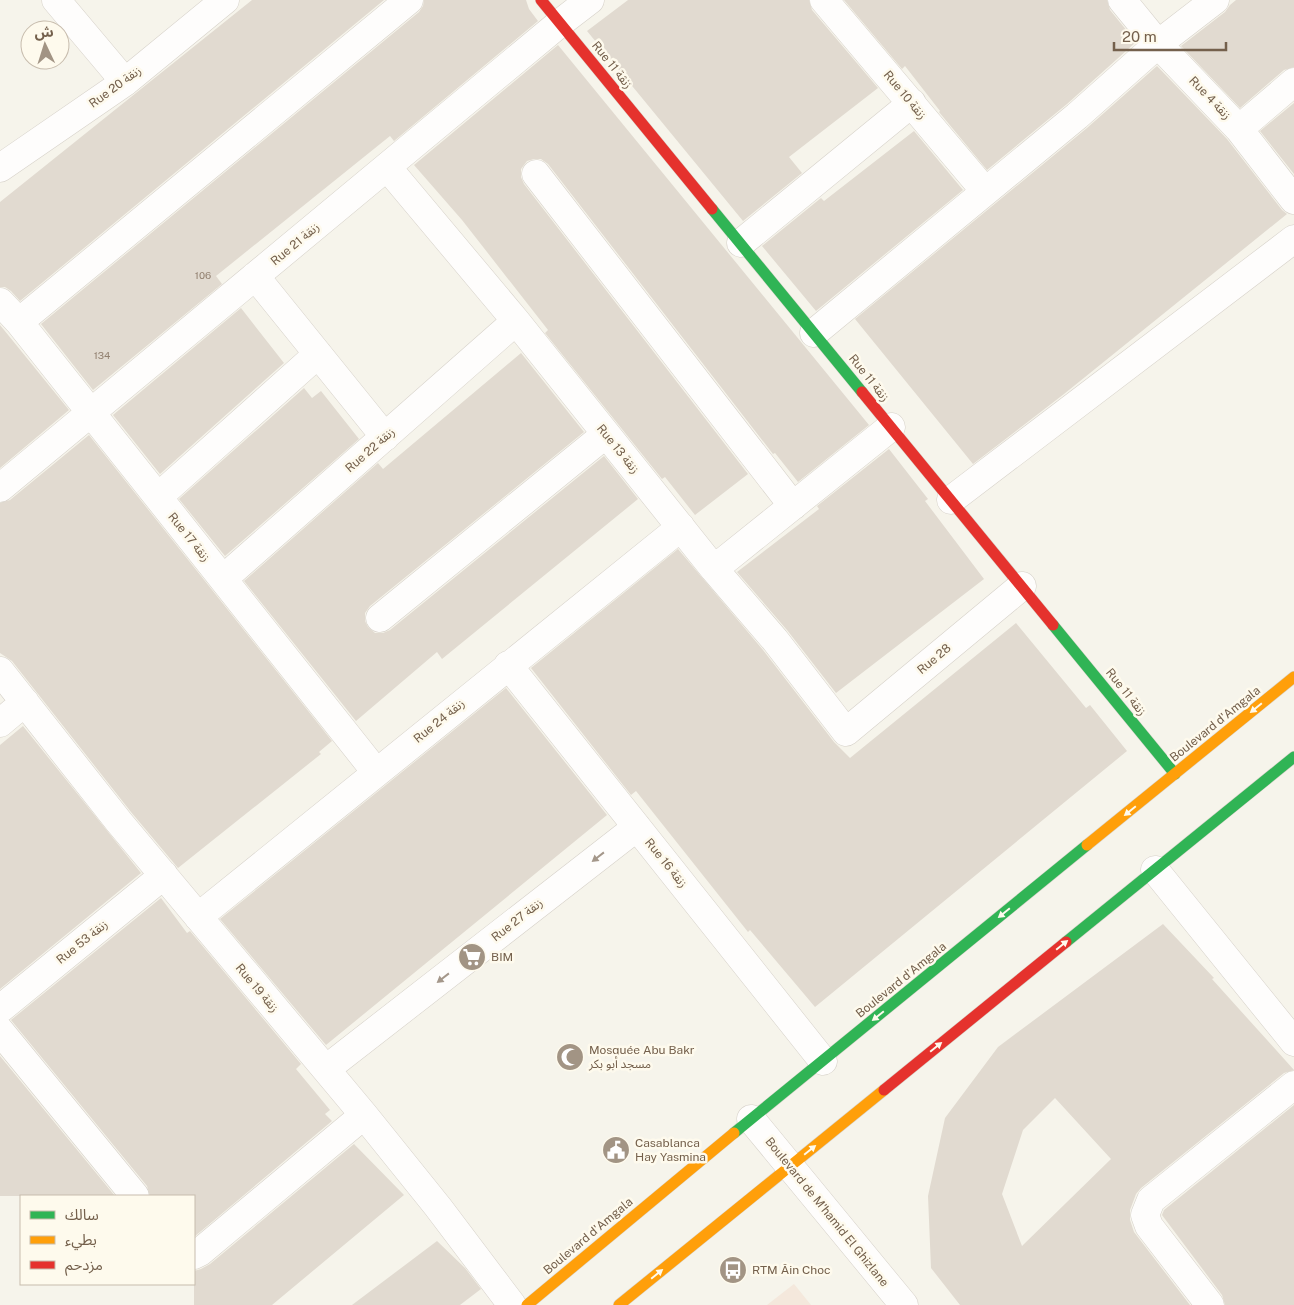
<svg xmlns="http://www.w3.org/2000/svg" width="1294" height="1305" viewBox="0 0 1294 1305" font-family="'Public Sans','Noto Sans Arabic',sans-serif">
<style>
.commercial{fill:#f4e8dc}
.building{fill:#e1dad0;fill-rule:evenodd}
.lines{fill:none;stroke-linecap:round;stroke-linejoin:round}
.street-casing{stroke:#d6d1c9;stroke-width:29}
.fast-casing{stroke:#d6d1c9;stroke-width:12}
.slow-casing{stroke:#d6d1c9;stroke-width:12}
.jam-casing{stroke:#d6d1c9;stroke-width:12}
.street{stroke:#fefdfc;stroke-width:28}
.fast{stroke:#30b455;stroke-width:11}
.slow{stroke:#ff9f0a;stroke-width:11}
.jam{stroke:#e5322d;stroke-width:11}
.oneway{fill:#fefaed}
.oneway2{fill:#a4978a}
.labels{text-anchor:middle;stroke-width:5;stroke-linejoin:round;paint-order:stroke}
.number-label{font-size:10px;fill:#928170}
.street-label{font-size:12px;fill:#74604c;stroke:#fefaed}
.poi-label{font-size:12px;fill:#74604c;stroke:#fefaed;text-anchor:start}
</style>
<rect width="100%" height="100%" fill="#f6f4eb"/>
<path class="commercial" d="M794 1284 811 1305H767Z"/>
<path class="building" d="M252 0H384L20 301 11 291 5 287H0V202Z
M424 0H526L529 9 538 21 394 141 390 136 216 276 222 284 93 390 41 324 419 12 423 6Z
M628 0H809L812 10 878 88 789 157 802 173 743 221 587 31Z
M844 0H1107L1110 10 1136 42 1067 104 987 170 939 112 940 111 905 66 902 69Z
M1236 0H1294V67L1284 70 1240 108 1181 46 1225 12 1230 5Z
M558 45 869 425 798 482 775 453 773 454 548 164 541 159H534L527 161 521 169V177L524 184 748 474 695 515 665 477 662 479 545 333 548 330 462 220 414 165Z
M1157 66 1227 139 1282 210 1287 214 1064 394 973 464 855 319 1087 128Z
M1294 103V174L1260 131Z
M914 131 963 190 816 311 762 246 821 198 824 201Z
M241 308 284 363 160 474 113 415Z
M0 325 69 410 0 468Z
M521 353 584 432 370 606 365 613V621L368 627 375 633H383L390 630 604 456 638 499 442 659 437 652 356 721 244 581 378 463 383 469Z
M304 388 312 398 321 391 359 439 225 556 179 499Z
M89 435 332 741 319 752 321 754 178 868 131 812 12 661 0 653V503L10 500Z
M889 449 928 499 925 501 984 579 836 693 787 630 737 572 819 509 817 506Z
M678 549 763 650 834 742 850 758 1016 623 1086 708 1090 705 1127 751 815 1007 750 930 748 932 636 791 631 795 531 668Z
M506 688 607 815 326 1045 220 919Z
M23 726 141 873 0 989V745Z
M161 898 187 933 190 931 301 1064 296 1069 330 1110 325 1114 332 1121 194 1237V1196H150L147 1186 11 1020Z
M1163 924 1214 978 1212 979 1294 1070 1284 1073 1141 1188 1136 1194 1130 1210V1220L1134 1232 1190 1305H960L931 1268 928 1196 945 1118 998 1047ZM1055 1098 1111 1159 1022 1246 1002 1194 1023 1130Z
M0 1056 115 1196H0Z
M1294 1105V1305H1225L1222 1295 1162 1215 1164 1210Z
M354 1144 404 1195 272 1305H194V1271L201 1269 210 1264Z
M437 1241 465 1268 481 1289 460 1305H352Z"/>
<g class="lines">
<g class="street-casing">
<path id="street" d="M56 0 125 82
M824 0 985 191
M1122 0 1158 44 1239 129 1294 200
M1239 129 1294 82
M387 167 516 321 714 569 775 640 846 732 1022 586
M0 168 125 82 225 0
M536 174 793 506
M741 243 912 103
M255 276 385 437
M0 302 19 322 376 772
M19 322 409 0
M814 333 1077 116 1158 44 1215 0
M0 488 560 23 590 0
M158 497 318 354
M951 500 1294 239
M714 569 891 427
M223 579 516 321
M380 618 606 434
M508 665 823 1061
M0 671 119 822 364 1115 438 1207 512 1305
M0 723 25 702
M1155 870 1294 1042
M198 917 681 527
M0 1009 164 875
M0 1031 135 1196
M326 1069 637 827
M751 1119 904 1305
M194 1255 200 1252 364 1115
M1210 1305 1149 1226 1145 1215 1151 1200 1294 1085"/>
</g>
<g class="fast-casing">
<path id="fast" d="M712 209 862 392
M1053 625 1175 774
M1066 942 1294 757
M734 1133 1087 845"/>
</g>
<g class="slow-casing">
<path id="slow" d="M1087 845 1294 677
M527 1305 734 1133
M619 1305 884 1090"/>
</g>
<g class="jam-casing">
<path id="jam" d="M541 0 712 209
M862 392 1053 625
M884 1090 1066 942"/>
</g>
<use href="#street" class="street"/>
<use href="#fast" class="fast"/>
<use href="#slow" class="slow"/>
<use href="#jam" class="jam"/>
</g>
<defs><path id="oneway-solid" d="M-6-.8H1V-3.2L6.5 0L1 3.2V.8H-6Z" transform="scale(1.25)"/></defs>
<g class="oneway">
<use href="#oneway-solid" transform="translate(1256 708) rotate(141)"/>
<use href="#oneway-solid" transform="translate(1130 811) rotate(141)"/>
<use href="#oneway-solid" transform="translate(1004 913) rotate(141)"/>
<use href="#oneway-solid" transform="translate(1062 945) rotate(-39)"/>
<use href="#oneway-solid" transform="translate(878 1016) rotate(141)"/>
<use href="#oneway-solid" transform="translate(936 1047) rotate(-39)"/>
<use href="#oneway-solid" transform="translate(810 1150) rotate(-39)"/>
<use href="#oneway-solid" transform="translate(657 1274) rotate(-39)"/>
</g>
<g class="oneway2">
<use href="#oneway-solid" transform="translate(598 857) rotate(142)"/>
<use href="#oneway-solid" transform="translate(443 978) rotate(142)"/>
</g>
<defs>
<g id="supermarket-disc" transform="scale(1.4375)"><circle r="9.5" fill="#a29484" stroke="#fefaed"/><path d="M-6-5.5h2.5l.6 2H6L4.5 2H-2.5L-4.4-4H-6ZM-1.5 3.2a1.3 1.3 0 1 0 .1 0ZM3 3.2a1.3 1.3 0 1 0 .1 0Z" fill="#fff"/></g>
<g id="mosque-disc" transform="scale(1.4375)"><circle r="9.5" fill="#a29484" stroke="#fefaed"/><path d="M3.5-4.9A6 6 0 1 0 3.5 4.9A5 5 0 1 1 3.5-4.9Z" fill="#fff"/></g>
<g id="civic-disc" transform="scale(1.4375)"><circle r="9.5" fill="#a29484" stroke="#fefaed"/><path d="M-.6-6.5H3V-4.5H.6V-3L4-1V1h2V6H-6V1h2V-1L-.6-3ZM-1.2 2.5V6h2.4V2.5Z" fill="#fff"/></g>
<g id="bus-disc" transform="scale(1.4375)"><circle r="9.5" fill="#a29484" stroke="#fefaed"/><path d="M-5-6H5V4H4V6H2V4H-2V6H-4V4H-5ZM-3.5-4V0h7V-4ZM-3.5 1.2v1.5H-2V1.2ZM2 1.2v1.5H3.5V1.2Z" fill="#fff"/></g>
</defs>
<g fill-rule="evenodd">
<use href="#supermarket-disc" x="472" y="957"/>
<use href="#mosque-disc" x="570" y="1057"/>
<use href="#civic-disc" x="616" y="1150"/>
<use href="#bus-disc" x="733" y="1270"/>
</g>
<g class="labels">
<g class="number-label">
<text x="203" y="279">106</text>
<text x="102" y="359">134</text>
</g>
<g class="street-label">
<text transform="translate(612 65) rotate(51)" y="4">Rue 11 زنقة</text>
<text transform="translate(115 87) rotate(-36)" y="4">Rue 20 زنقة</text>
<text transform="translate(905 95) rotate(50)" y="4">Rue 10 زنقة</text>
<text transform="translate(1210 98) rotate(46)" y="4">Rue 4 زنقة</text>
<text transform="translate(295 244) rotate(-40)" y="4">Rue 21 زنقة</text>
<text transform="translate(869 378) rotate(51)" y="4">Rue 11 زنقة</text>
<text transform="translate(618 449) rotate(51)" y="4">Rue 13 زنقة</text>
<text transform="translate(370 450) rotate(-41)" y="4">Rue 22 زنقة</text>
<text transform="translate(189 537) rotate(51)" y="4">Rue 17 زنقة</text>
<text transform="translate(934 659) rotate(-40)" y="4">Rue 28</text>
<text transform="translate(1126 692) rotate(51)" y="4">Rue 11 زنقة</text>
<text transform="translate(439 721) rotate(-39)" y="4">Rue 24 زنقة</text>
<text transform="translate(1215 724) rotate(-39)" y="4">Boulevard d'Amgala</text>
<text transform="translate(666 863) rotate(51)" y="4">Rue 16 زنقة</text>
<text transform="translate(517 920) rotate(-38)" y="4">Rue 27 زنقة</text>
<text transform="translate(82 942) rotate(-39)" y="4">Rue 53 زنقة</text>
<text transform="translate(901 980) rotate(-39)" y="4">Boulevard d'Amgala</text>
<text transform="translate(257 988) rotate(50)" y="4">Rue 19 زنقة</text>
<text transform="translate(827 1212) rotate(51)" y="4">Boulevard de M'hamid El Ghizlane</text>
<text transform="translate(588 1236) rotate(-40)" y="4">Boulevard d'Amgala</text>
</g>
<g class="poi-label">
<text x="491" y="961">BIM</text>
<text x="589" y="1054">Mosquée Abu Bakr<tspan x="589" dy="14">مسجد أبو بكر</tspan></text>
<text x="635" y="1147">Casablanca<tspan x="635" dy="14">Hay Yasmina</tspan></text>
<text x="752" y="1274">RTM Âin Choc</text>
</g>
</g>
<rect x="20" y="1195" width="175" height="90" fill="#fefaed" stroke="#c7bcad"/>
<rect x="30" y="1211" width="25" height="8" fill="#30b455" stroke="#c7bcad"/>
<text x="65" y="1220" font-size="15" fill="#74604c">سالك</text>
<rect x="30" y="1236" width="25" height="8" fill="#ff9f0a" stroke="#c7bcad"/>
<text x="65" y="1245" font-size="15" fill="#74604c">بطيء</text>
<rect x="30" y="1261" width="25" height="8" fill="#e5322d" stroke="#c7bcad"/>
<text x="65" y="1270" font-size="15" fill="#74604c">مزدحم</text>
<g transform="translate(45 45) rotate(356)"><circle r="24" fill="#fefaed" stroke="#c7bcad"/>
<path d="M0-4L9 19L0 12L-9 19Z" fill="#a29484"/>
<text y="-8" font-size="14" font-weight="bold" text-anchor="middle" fill="#74604c">ش</text>
</g>
<path d="M1114 42v8h112v-8" fill="none" stroke="#74604c" stroke-width="2.5"/>
<text x="1122" y="42" font-size="15" fill="#74604c" stroke="#fefaed" stroke-width="4" paint-order="stroke">20 m</text>
</svg>
